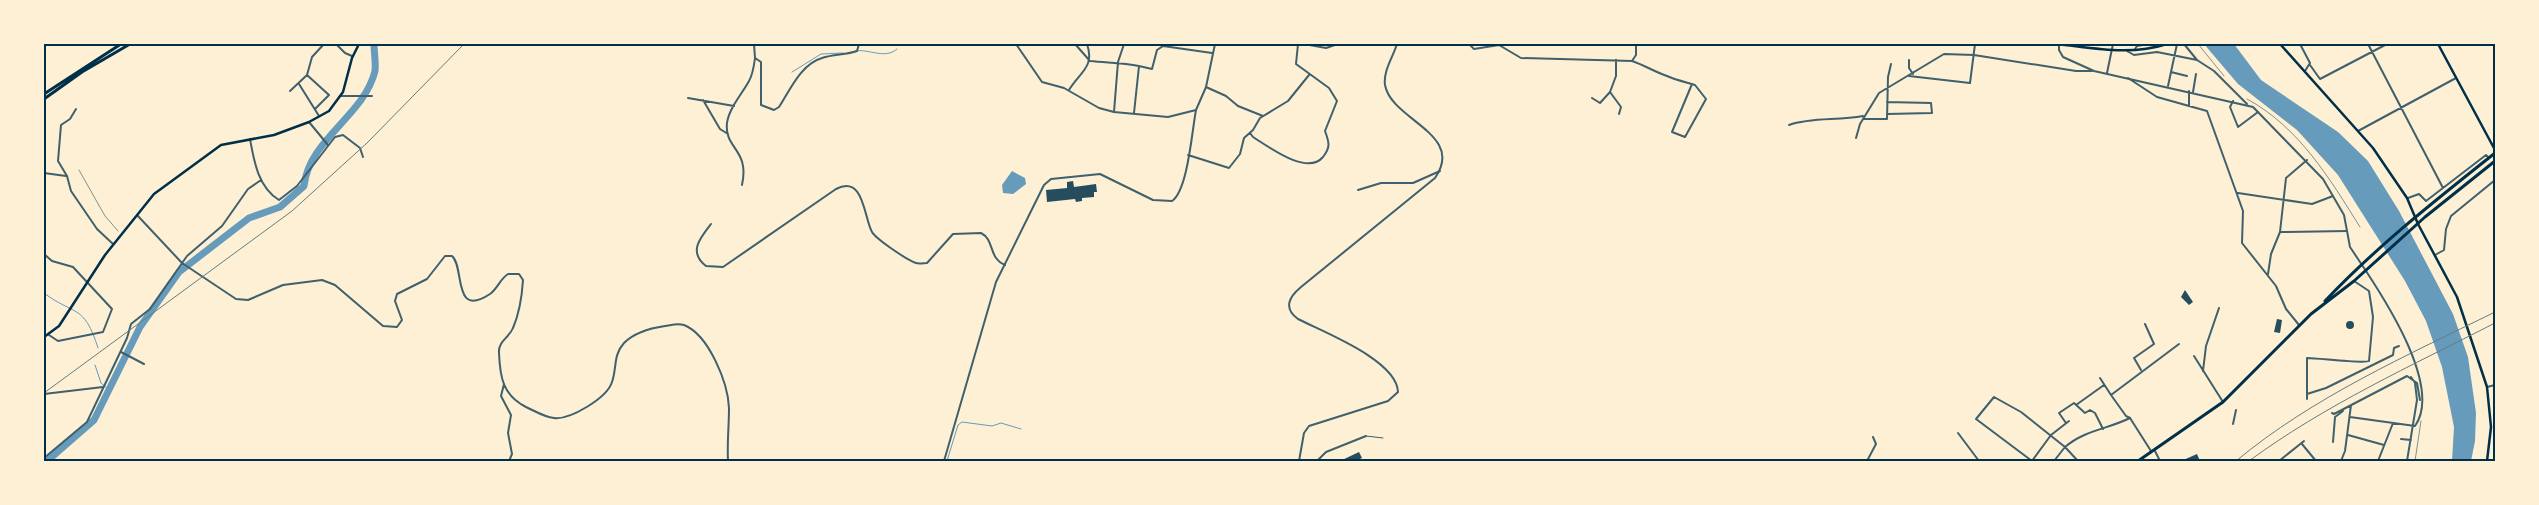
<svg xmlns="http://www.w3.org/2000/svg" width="2539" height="505" viewBox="0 0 2539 505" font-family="'DM Sans',sans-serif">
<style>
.water{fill:#669bbc}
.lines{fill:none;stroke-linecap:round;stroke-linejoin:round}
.stream{stroke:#669bbc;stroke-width:1}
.river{stroke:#669bbc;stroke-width:7}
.building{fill:#264d5e}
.path{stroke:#003049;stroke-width:0.5}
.pedestrian{stroke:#3f606c;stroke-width:1}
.minor{stroke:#3f606c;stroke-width:2}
.tertiary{stroke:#3f606c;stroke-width:2}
.secondary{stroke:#003049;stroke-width:2.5}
.primary{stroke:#003049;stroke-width:2.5}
.trunk{stroke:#003049;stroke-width:3}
.rail{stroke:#657d81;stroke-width:1}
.neatline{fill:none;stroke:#003049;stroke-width:2}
</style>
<rect width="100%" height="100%" fill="#fdf0d5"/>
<path class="water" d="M2204 44H2234L2261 80 2338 132 2368 161 2399 211 2453 314 2468 357 2476 413 2475 441 2471 461H2452L2454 427 2442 367 2426 321 2405 281 2338 175 2297 130 2238 84Z
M1012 171 1025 178 1026 184 1013 194 1003 193 1002 185Z"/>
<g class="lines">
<path class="stream" d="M852 52C865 46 884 61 897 49
M792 72 821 54 843 53
M44 293C74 316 84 303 98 348
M95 365 101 383 108 389
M947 461 958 425 962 422 992 426 1001 423 1021 429"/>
<path class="river" d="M47 461 94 420 140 327 179 272 249 218 280 207 304 186C309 139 364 116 375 71 376 63 374 52 374 44"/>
</g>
<path class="building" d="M1073 181 1074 187 1096 184 1097 192H1094V197L1082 198V201L1076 202 1075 199 1047 202 1046 190 1067 188V182Z
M2185 290 2193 302 2189 305 2181 297Z
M2277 319 2282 320 2280 333 2274 332Z
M2346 325a4 4 0 1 1 8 0a4 4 0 1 1-8 0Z
M1359 452 1362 458 1355 461H1340Z
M2197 454 2200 461H2181Z"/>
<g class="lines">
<path class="path" d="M2198 44 2224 76
M2247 99C2299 127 2330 179 2360 227
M79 170 105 216 118 231
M2415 461 2421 421"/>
<path class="pedestrian" d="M1366 436 1383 438"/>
<path class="minor" d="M336 44 345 53 352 56
M1075 44 1090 61C1107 63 1122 62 1139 66L1134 113
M1469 44 1474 49 1499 45 1521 58 1632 61 1636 55V44
M2184 44 2197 60 2214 71 2247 104
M2300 44 2310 63 2305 71
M2368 44 2443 188
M2135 49 2137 46 2149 44
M2127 51 2134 55 2157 52 2197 60
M1616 60V76L1610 92 1621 107 1619 114
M1909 60V68L1913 74
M1632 61C1644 65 1655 72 1667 76 1676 80 1685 82 1695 85L1706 99 1685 137 1672 132 1692 84
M2310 65 2320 79 2387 44
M1139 66 1152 69 1157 50 1163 46 1212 53
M2171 72 2187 76
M2107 73 2113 44
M307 75 329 95 315 109
M1909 76 1970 83 1975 44
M2128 78 2157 97 2207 111 2243 211 2242 243 2276 286 2286 309 2299 325
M299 84 319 116
M2168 86 2177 44
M1206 87 1226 96 1238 106 1263 116
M1069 90C1080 72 1095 67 1087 44
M290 91 307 75 312 57 324 44
M2189 91V106
M2193 92 2196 74
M341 96H372
M688 98 734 106
M1592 98 1600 103 1610 92
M703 100 720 129 728 134
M2233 101 2230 107 2238 127 2258 112
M76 109 70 119 61 125 58 161 67 176 71 191 97 229 113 244
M1114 112 1118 62 1124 44
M1887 114 1932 113 1931 103 1887 102
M1863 119H1887L1888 77 1891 64
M309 122 328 145
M1789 125C1812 117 1838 121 1863 116
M2358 131 2456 78
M1250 133 1253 137C1269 147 1307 176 1323 157 1331 147 1329 142 1325 131L1337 101 1329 88 1296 64 1298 44
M1856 138 1860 124 1879 93 1944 54 1974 55 2076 71H2092
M250 139C254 161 258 187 279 200L297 186 335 137 343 135 360 148 363 157
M1188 155 1229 168 1240 154 1244 138 1253 130 1260 118 1288 101 1309 75
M44 173 66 176
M742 185C750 149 724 149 727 123 729 108 742 94 749 81 753 74 754 66 755 58L761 62V105L774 110 779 107C790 90 801 64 822 58 834 54 846 55 857 51L859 44
M1358 190 1381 183H1413L1440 171
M2238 193 2312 204 2333 196
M2408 198 2419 194 2426 201 2486 155 2489 158
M137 215 182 263 236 299 248 300 283 285 322 280 335 285 383 326 397 327 402 320 395 301 397 294 427 279 445 256H452C465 267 452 319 490 294 498 288 500 279 508 274H519L523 280C522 296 519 314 513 328 509 338 498 341 499 353 500 378 503 395 526 407 535 411 544 417 554 418 570 420 607 398 612 382 617 368 613 355 624 343 635 332 651 328 665 326 672 325 677 323 684 325 709 335 728 383 729 408 729 426 727 443 728 461
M2280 232 2347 231
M44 254 52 261 73 267 112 309 103 332 58 341 49 335
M2435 255 2444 250 2446 229 2451 216 2495 180
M2268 274 2271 254 2280 232 2286 178 2307 160
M121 352 144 364
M2194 356 2223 402
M2141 370 2134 358 2154 344 2145 324
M2203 371 2206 346 2219 308
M2100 378 2111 395
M504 384 501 396 511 415 508 433 512 454 509 461
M2487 387 2495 385
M44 394 103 387
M2307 394 2326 388 2393 355 2394 348 2399 346
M2307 399V358C2318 358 2364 364 2369 361L2373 317 2369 291 2354 281
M2076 405 2104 385
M2332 413 2334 414 2407 376 2417 383 2420 400
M2350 417 2415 426C2442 388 2387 303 2366 271
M2066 423 2059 413 2074 403 2085 413 2090 410 2095 413 2103 429
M2233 424 2236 410
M1958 433 1979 461
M2348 435 2384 445
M2401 439 2411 440
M2333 442 2335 417 2343 411
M2302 444 2316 461
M2155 451 2160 461
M44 458 87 422 127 338 131 324 150 309 187 256 222 226 248 189 261 180
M944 461 996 282 1044 185 1051 179 1100 174 1153 200 1172 201C1188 190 1192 130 1196 110
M1867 461 1876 444 1873 437
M2032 461 1976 419 1994 397 2021 412 2065 447C2085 430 2108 429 2130 418L2126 416 2111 395 2179 344
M2032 461 2051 435 2069 421
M2054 461 2065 447 2078 461
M2279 461 2304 441
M2341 461 2345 451 2351 405
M2378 461 2393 423
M2407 461 2417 400 2415 383 2411 377"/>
<path class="tertiary" d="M754 44 755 58
M1016 44 1042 82 1064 88 1099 108 1114 112 1168 117 1196 110 1206 87 1215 44
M1304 44 1326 48 1338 44
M2059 44V50L2063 57 2094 71 2253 107 2323 179 2344 215 2350 247 2366 271
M711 224C700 238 688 252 706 266L723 267 836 189C864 174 864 218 872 232 876 239 907 260 916 263 919 264 924 263 927 263L953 234 981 233C995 240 988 258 1005 265
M2130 418 2151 451
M1299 461 1304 433 1309 426 1388 401 1398 392C1397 360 1323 332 1298 319 1283 308 1289 297 1301 287L1435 178C1466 134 1391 120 1385 85 1383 71 1393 57 1397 44
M1317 461 1326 452 1366 436"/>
<path class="secondary" d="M2057 44C2094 48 2130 56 2167 44
M2280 44 2373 148 2407 198 2418 224"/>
<path class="primary" d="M2438 44 2495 150
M2418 224 2457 297 2487 387 2491 427 2487 461
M44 337 59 326 105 255 154 194 221 145 274 135 309 122 329 111 343 92 352 58 359 44"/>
<path class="trunk" d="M44 94 121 44
M44 99 82 72 130 44
M2325 301C2377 246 2436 200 2495 153
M2138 461 2223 402 2311 314 2354 281 2425 217 2495 161"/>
<path class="rail" d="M44 393 292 211 367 143 464 44
M2236 461C2313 397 2406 356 2495 312
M2249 461C2325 405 2411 366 2495 323"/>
</g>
<rect width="2539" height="505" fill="none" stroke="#fdf0d5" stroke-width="90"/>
<rect x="45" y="45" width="2449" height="415" class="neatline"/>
</svg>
